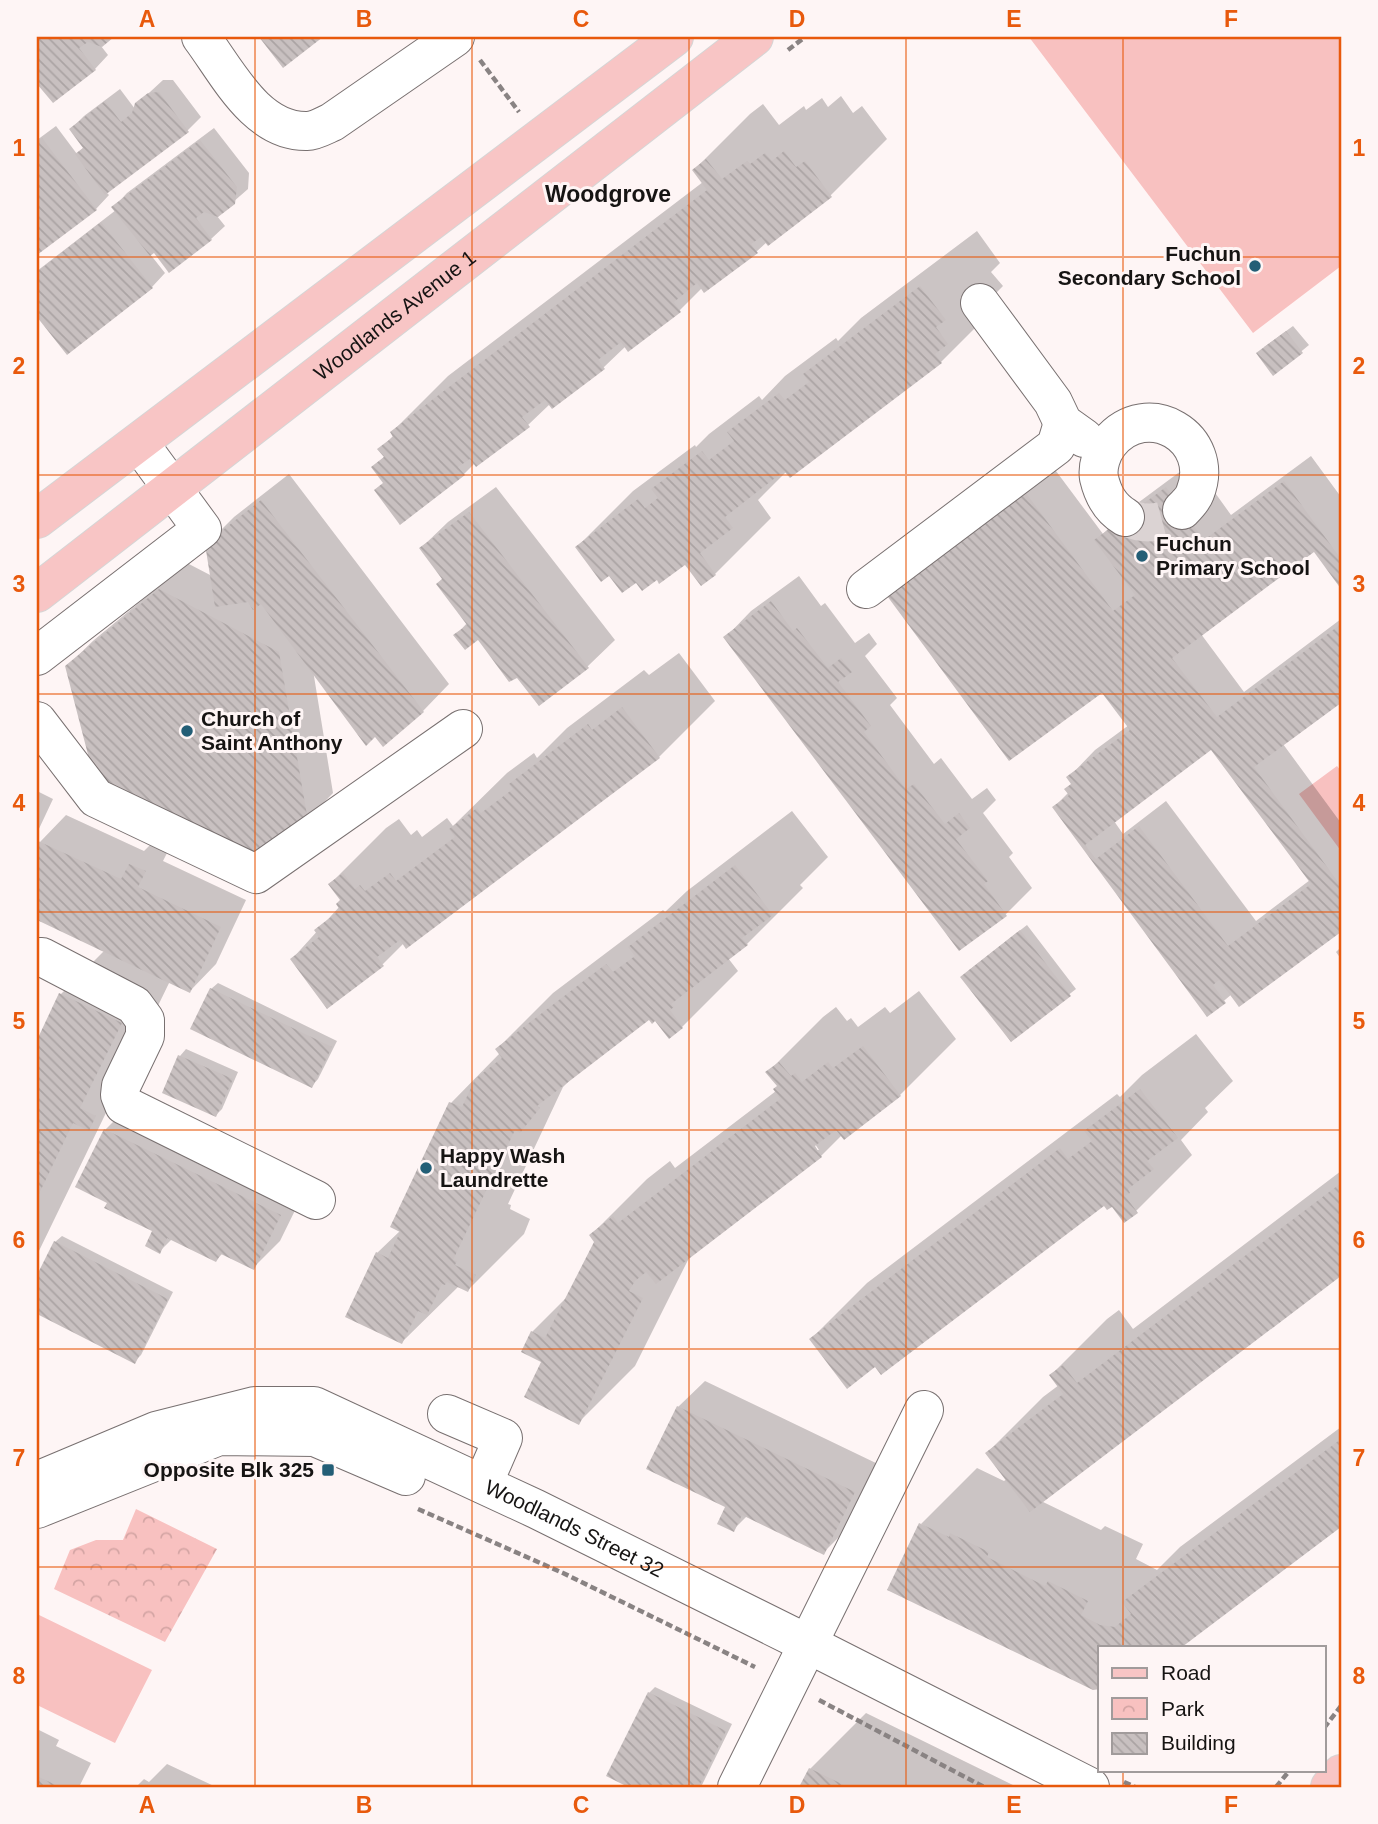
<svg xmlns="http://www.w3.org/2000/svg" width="1378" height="1824" viewBox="0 0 1378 1824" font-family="Helvetica,sans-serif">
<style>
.park{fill:url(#park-crowns)}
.garden{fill:#f8c1c0}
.shadow{fill:#0003;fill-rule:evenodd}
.building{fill:url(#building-back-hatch);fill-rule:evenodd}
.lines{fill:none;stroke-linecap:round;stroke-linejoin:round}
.minor-tunnel{stroke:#dbd3d3;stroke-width:38;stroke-dasharray:38 19;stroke-linecap:butt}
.minor-casing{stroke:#787070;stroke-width:40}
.major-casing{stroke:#d5d5d5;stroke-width:40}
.path{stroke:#898383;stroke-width:4.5;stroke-dasharray:7 3.5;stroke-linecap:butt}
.minor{stroke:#fff;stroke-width:38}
.major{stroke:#f8c5c5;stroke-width:38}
.grid{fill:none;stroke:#e8590c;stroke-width:2;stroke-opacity:0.55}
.poi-dot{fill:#235e76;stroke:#fef5f5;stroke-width:2.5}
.labels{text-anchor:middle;stroke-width:6;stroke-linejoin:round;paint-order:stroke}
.poi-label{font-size:21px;font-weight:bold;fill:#161413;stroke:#fef5f5;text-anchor:start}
.street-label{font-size:21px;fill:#161413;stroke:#fef5f5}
.neighbourhood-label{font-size:23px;font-weight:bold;fill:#161413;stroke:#fef5f5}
.neatline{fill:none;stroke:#e8590c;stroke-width:2.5}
.grid-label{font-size:23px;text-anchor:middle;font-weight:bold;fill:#e8590c}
</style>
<defs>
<pattern id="park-crowns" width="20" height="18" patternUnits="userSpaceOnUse" patternTransform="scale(1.75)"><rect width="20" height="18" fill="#f8c1c0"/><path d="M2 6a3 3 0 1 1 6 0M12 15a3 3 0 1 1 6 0" fill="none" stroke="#d4a5a4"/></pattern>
<pattern id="building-back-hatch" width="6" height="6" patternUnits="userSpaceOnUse" patternTransform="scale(1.75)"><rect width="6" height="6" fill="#c8c0c0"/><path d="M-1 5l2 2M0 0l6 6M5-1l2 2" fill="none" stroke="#aba4a4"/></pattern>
</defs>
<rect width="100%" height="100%" fill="#fef5f5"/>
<path class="park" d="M136 1509 217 1549 165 1642 54 1589 70 1550 96 1540H123Z"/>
<path class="garden" d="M1029 37H1341V266L1253 333Z
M1337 766 1341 771V851L1299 794Z
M37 1614 152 1670 115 1743 37 1705Z"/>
<path class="shadow" d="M37 37H112L101 46 108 55 95 69 37 81Z
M163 80H173L201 117 188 130 106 192 109 195 96 209 37 253V140L56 126 77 154 84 147 71 129 84 116 120 89 135 109 137 104Z
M841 96 853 113 862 106 887 139 831 195 768 243 767 242 756 252 702 288 680 310 628 349 626 346 604 367 553 407 550 404 528 425 475 463 464 474 384 482 373 467 385 456 380 449 394 435 392 432 448 376 703 182 694 170 750 114 763 104 779 125 804 106 806 110 822 98 828 107Z
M214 128 249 173 248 189 217 216 225 226 211 239 154 251 150 254 165 273 152 287 67 352 37 314V271L116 210 114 207 127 193Z
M977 231 1000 263 991 272 1003 286 991 298 997 306 941 362 787 471 758 500 771 518 715 574 702 584 685 562 657 578 636 581 609 573 577 547 633 491 695 445 696 447 709 434 759 396 762 400 785 376 836 338 838 341 861 318Z
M1293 326 1309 345 1274 374 1264 347Z
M1311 456 1341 497V586L1314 550 1201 634 1244 692 1341 619V700L1283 744 1341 823V929L1240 1005 1232 994 1207 1015 1054 807 1069 792 1073 783 1069 777 1095 750 1129 725 1103 690 881 585 1053 467 1103 534 1123 514 1193 462 1231 515ZM1212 748 1310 880 1256 921 1166 801 1123 834 1114 821Z
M289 474 449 684 423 711 313 670 333 793 307 820 67 666 94 640 187 563 212 576 207 544 234 517Z
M496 487 615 640 588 666 539 704 517 675 478 638 456 635 467 623 444 578 421 548 448 522Z
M799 576 821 606 825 603 855 643 869 633 877 644 865 656 897 698 890 705 934 764 941 758 972 799 987 788 996 800 983 813 1013 853 1009 857 1032 888 1006 914 959 949 725 638 751 611Z
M679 653 715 701 659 757 406 946 404 943 383 964 292 959 340 906 342 900 330 884 386 828 399 819 411 835 417 830 422 837 447 818 453 826 507 773 534 753 537 758 567 728 644 670 649 675Z
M37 791 53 799 37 833Z
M792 811 828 857 800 885 803 888 747 944 728 958 738 971 682 1027 669 1036 656 1019 650 1018 577 1073 563 1087 508 1204 511 1205 510 1209 530 1219 524 1234 468 1290 459 1286 402 1342 377 1253 401 1230 392 1226 451 1103 500 1053 497 1049 553 993 663 910 665 912 687 891Z
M66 815 144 851 157 838 171 845 163 861 246 900 216 964 190 991 170 981 37 1255V1044L61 994 105 950 37 918V848L40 842Z
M1027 925 1076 989 1011 1040 968 971Z
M1341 947V959L1336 952Z
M218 983 337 1041 318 1079 312 1086 211 989Z
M919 991 956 1039 900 1095 844 1137 842 1135 821 1156 691 1254 635 1366 579 1422 544 1361 532 1332 568 1296 596 1242 591 1235 647 1179 670 1161 675 1168 776 1091 778 1086 767 1073 823 1017 836 1007 847 1021 851 1018 858 1027 885 1007 890 1013ZM811 1138 819 1150H815Z
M1196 1034 1233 1081 1205 1108 1208 1112 1181 1140 1192 1155 1136 1211 1105 1204 876 1365 811 1339 867 1283 1117 1094 1120 1097 1142 1075Z
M186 1049 238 1072 222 1109 216 1115 164 1092 180 1056Z
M132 1103 306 1188 280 1241 253 1268 223 1253 216 1260 172 1239 160 1251 155 1230 110 1202 105 1130Z
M1341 1171V1274L1041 1501 1101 1530 1105 1526 1143 1544 1136 1559 1157 1570 1180 1547 1341 1427V1524L1179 1647H1100L921 1524 977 1468 1004 1481 1007 1479 987 1453 1043 1397 1059 1385 1051 1375 1107 1319 1119 1310 1133 1329Z
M62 1236 173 1292 141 1355 135 1361 37 1312V1279L55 1242Z
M705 1381 880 1465 850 1526 824 1552 747 1516 733 1530 728 1506 678 1407Z
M655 1687 732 1724 701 1787H632L608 1775 649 1693Z
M866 1713 1017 1787H801L810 1769Z
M37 1729 59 1740 56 1746 91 1763 79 1787H37Z
M167 1764 214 1786 136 1787 144 1779 149 1782Z"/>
<path class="building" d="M37 37H114L102 47 88 42 79 48 96 70 53 103 37 84Z
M259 37H323L283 68Z
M159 92 189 132 105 195 75 154 83 148 69 129 105 101 121 122 132 113 135 103 148 93Z
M42 138 97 210 37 255V142Z
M200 140 237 187 235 204 218 217 204 212 196 218 212 240 169 273 154 253 150 256 111 207Z
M784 151 796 167 805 161 832 197 768 246 761 237 751 244 758 253 704 293 697 283 674 302 681 312 628 352 621 342 598 360 605 369 552 409 545 400 522 417 530 427 476 467 470 459 458 467 465 475 400 525 374 490 383 483 371 467 384 457 377 449 393 437 390 432 707 190 692 170 706 159 722 179 747 161 750 164 765 153 772 161Z
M101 222 153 288 67 355 37 317V272Z
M920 286 946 320 936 327 948 344 935 354 942 363 790 478 784 471 725 517 733 528 700 553 716 575 701 586 685 565 659 584 657 580 642 591 636 583 622 593 609 576 601 582 575 547 638 499 645 508 658 498 651 489 702 451 709 460 734 441 727 432 779 393 785 400 809 382 803 374Z
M1286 331 1303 353 1273 376 1256 353Z
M1284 481 1341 559V589L1314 552 1172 658 1217 717 1341 624V703L1254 767 1341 886V932L1239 1007 1219 980 1213 985 1226 1003 1207 1017 1052 807 1069 795 1064 789 1071 784 1066 777 1130 730 1102 693 1009 761 879 585 1026 493 1113 611 1135 595 1094 540 1166 487 1204 540ZM1211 750 1311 884 1228 946 1139 826 1096 859 1085 845Z
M261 500 424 712 383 747 375 737 366 746 261 604 253 610 248 602 215 607 205 544Z
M469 512 589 668 539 706 517 678 509 682 478 640 465 650 453 635 467 625 436 584 442 579 419 548Z
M159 589 279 652 308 821 249 865 99 797 65 666Z
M771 601 793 631 797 628 828 668 841 658 852 672 838 682 871 726 864 732 906 789 914 784 945 824 959 813 970 828 956 839 988 881 984 884 1007 916 959 951 723 637Z
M622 707 660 758 406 949 400 940 377 957 384 966 327 1009 290 959 319 937 314 930 340 910 336 904 340 900 328 884 343 873 355 889 360 885 365 891 390 873 396 881 455 837 449 829 477 808 481 813 513 789 509 784 588 724 592 730Z
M38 841 121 879 129 864 146 871 138 887 221 927 190 993 37 920Z
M735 865 773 915 742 938 748 945 671 1004 674 1007 670 1010 683 1028 669 1039 655 1021 652 1024 649 1020 537 1106 540 1108 520 1133 515 1130 453 1260 457 1261 455 1265 476 1275 468 1292 447 1282 445 1285 442 1284 427 1315 418 1311 402 1344 345 1317 376 1252 388 1258 400 1232 390 1227 449 1102 462 1107 475 1079 502 1058 495 1049 606 964 613 972 635 956 628 947Z
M1020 930 1071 996 1011 1042 960 977Z
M210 988 332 1047 312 1088 190 1029Z
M59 993 122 1023 80 1108 96 1116 89 1131 73 1123 37 1198V1040Z
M863 1046 901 1096 844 1140 836 1130 815 1146 822 1157 656 1284 646 1272 635 1281 629 1291 643 1298 579 1425 524 1397 541 1362 521 1352 531 1331 545 1338 594 1242 589 1235 613 1216 618 1223 780 1099 773 1089 777 1086 765 1072 779 1062 791 1076 795 1073 802 1082 828 1062 833 1068Z
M178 1055 233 1079 216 1117 162 1093Z
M1140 1089 1178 1138 1147 1161 1154 1169 1128 1189 1130 1193 1125 1196 1138 1213 1124 1223 1112 1207 1107 1210 1104 1206 881 1375 875 1367 847 1389 809 1339 1060 1148 1068 1159 1092 1141 1084 1131Z
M104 1129 281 1215 254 1270 221 1254 216 1262 167 1238 160 1254 145 1246 152 1231 104 1208 107 1203 75 1187Z
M1341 1183V1276L1030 1512 985 1453 1063 1394 1049 1375 1063 1365 1077 1383Z
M54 1241 168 1299 135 1364 37 1314V1275Z
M677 1406 855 1492 824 1555 742 1515 734 1532 717 1524 725 1507 646 1469Z
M1341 1439V1527L1182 1647H1100V1689L1093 1690 887 1590 919 1523 949 1537 950 1533 989 1552 987 1557 1045 1586 1048 1581 1088 1601 1081 1615 1100 1625 1115 1627 1131 1614 1122 1602Z
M648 1692 726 1731 699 1787H628L606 1776Z
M809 1768 848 1787H799Z
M37 1776 60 1787H37Z"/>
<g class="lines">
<path class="minor-tunnel" d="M1125 517C1145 526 1166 524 1182 510"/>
<g class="minor-casing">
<g id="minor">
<path d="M201 37C228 73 256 132 307 131 315 131 325 125 332 122L455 37"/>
<path d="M980 303 1053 402 1063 423 1084 438"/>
<path d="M1125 517C1110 508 1103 495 1099 478 1097 466 1102 452 1109 443 1147 396 1217 438 1195 493 1193 499 1187 505 1182 510"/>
<path d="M866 589 1056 446 1063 423"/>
<path d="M37 656 202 529 139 443"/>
<path d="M37 721 96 798 256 874 463 729"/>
<path d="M37 957H42L134 1005 145 1020V1036L121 1086 120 1095 124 1105 316 1200"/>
<path d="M447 1414 503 1438 483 1484"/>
<path id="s1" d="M37 1481 156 1431 255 1406H314L536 1509 808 1644 1090 1787"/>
<path d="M37 1509 219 1436 315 1437 406 1476"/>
<path d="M737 1787 924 1410"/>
</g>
</g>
<g class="major-casing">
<g id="major">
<path d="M37 519 674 37"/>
<path id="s2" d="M37 593 754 37"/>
<path d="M1330 1787 1341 1774"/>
</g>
</g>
<path class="path" d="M788 50 805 37
M480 60 519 112
M418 1509 563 1573 755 1667
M819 1700 984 1787
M1324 1728 1341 1706
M1124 1782 1135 1787
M1276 1787 1290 1770"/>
<use href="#minor" class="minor"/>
<use href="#major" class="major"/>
</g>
<path class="grid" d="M255 37V1787M472 37V1787M689 37V1787M906 37V1787M1123 37V1647M37 257H1341M37 475H1341M37 694H1341M37 912H1341M37 1130H1341M37 1349H1341M37 1567H1341M1123 1770V1787"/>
<g class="poi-dot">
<circle cx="1255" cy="266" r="7"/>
<circle cx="1142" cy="556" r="7"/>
<circle cx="187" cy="731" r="7"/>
<circle cx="426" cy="1168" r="7"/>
<rect x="321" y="1463" width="14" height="14" rx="3.5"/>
</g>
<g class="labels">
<g class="poi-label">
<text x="1241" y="261" text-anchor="end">Fuchun<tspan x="1241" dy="24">Secondary School</tspan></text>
<text x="1156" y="551">Fuchun<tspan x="1156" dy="24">Primary School</tspan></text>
<text x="201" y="726">Church of<tspan x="201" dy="24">Saint Anthony</tspan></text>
<text x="440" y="1163">Happy Wash<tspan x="440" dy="24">Laundrette</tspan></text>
<text x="314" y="1477" text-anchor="end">Opposite Blk 325</text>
</g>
<g class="street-label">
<text dy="7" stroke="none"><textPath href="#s2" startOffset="453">Woodlands Avenue 1</textPath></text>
<text dy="7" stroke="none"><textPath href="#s1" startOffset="578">Woodlands Street 32</textPath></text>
</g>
<g class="neighbourhood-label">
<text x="608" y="202">Woodgrove</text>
</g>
</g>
<rect width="1378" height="1824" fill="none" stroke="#fef5f5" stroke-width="77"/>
<rect x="1098" y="1646" width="228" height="126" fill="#fef5f5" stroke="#a19b9b" stroke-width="2"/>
<rect x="1112" y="1668" width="35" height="10" fill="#f8c5c5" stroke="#a19b9b" stroke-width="2"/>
<text x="1161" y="1680" font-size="21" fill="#161413">Road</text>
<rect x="1112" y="1698" width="35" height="21" fill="url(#park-crowns)" stroke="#a19b9b" stroke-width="2"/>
<text x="1161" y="1716" font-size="21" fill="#161413">Park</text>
<rect x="1112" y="1733" width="35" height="21" fill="url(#building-back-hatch)" stroke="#a19b9b" stroke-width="2"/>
<text x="1161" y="1750" font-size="21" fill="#161413">Building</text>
<rect x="38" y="38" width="1302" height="1748" class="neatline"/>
<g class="grid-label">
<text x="147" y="27">A</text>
<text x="364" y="27">B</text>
<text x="581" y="27">C</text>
<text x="797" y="27">D</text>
<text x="1014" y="27">E</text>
<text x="1231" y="27">F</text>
<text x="19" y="156">1</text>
<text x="1359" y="156">1</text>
<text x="19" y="374">2</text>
<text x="1359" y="374">2</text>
<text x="19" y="592">3</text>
<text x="1359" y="592">3</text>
<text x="19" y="811">4</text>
<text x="1359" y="811">4</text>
<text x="19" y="1029">5</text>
<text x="1359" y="1029">5</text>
<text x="19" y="1248">6</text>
<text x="1359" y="1248">6</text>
<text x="19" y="1466">7</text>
<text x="1359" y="1466">7</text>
<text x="19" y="1684">8</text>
<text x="1359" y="1684">8</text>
<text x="147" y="1813">A</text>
<text x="364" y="1813">B</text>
<text x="581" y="1813">C</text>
<text x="797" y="1813">D</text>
<text x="1014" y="1813">E</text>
<text x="1231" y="1813">F</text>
</g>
</svg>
